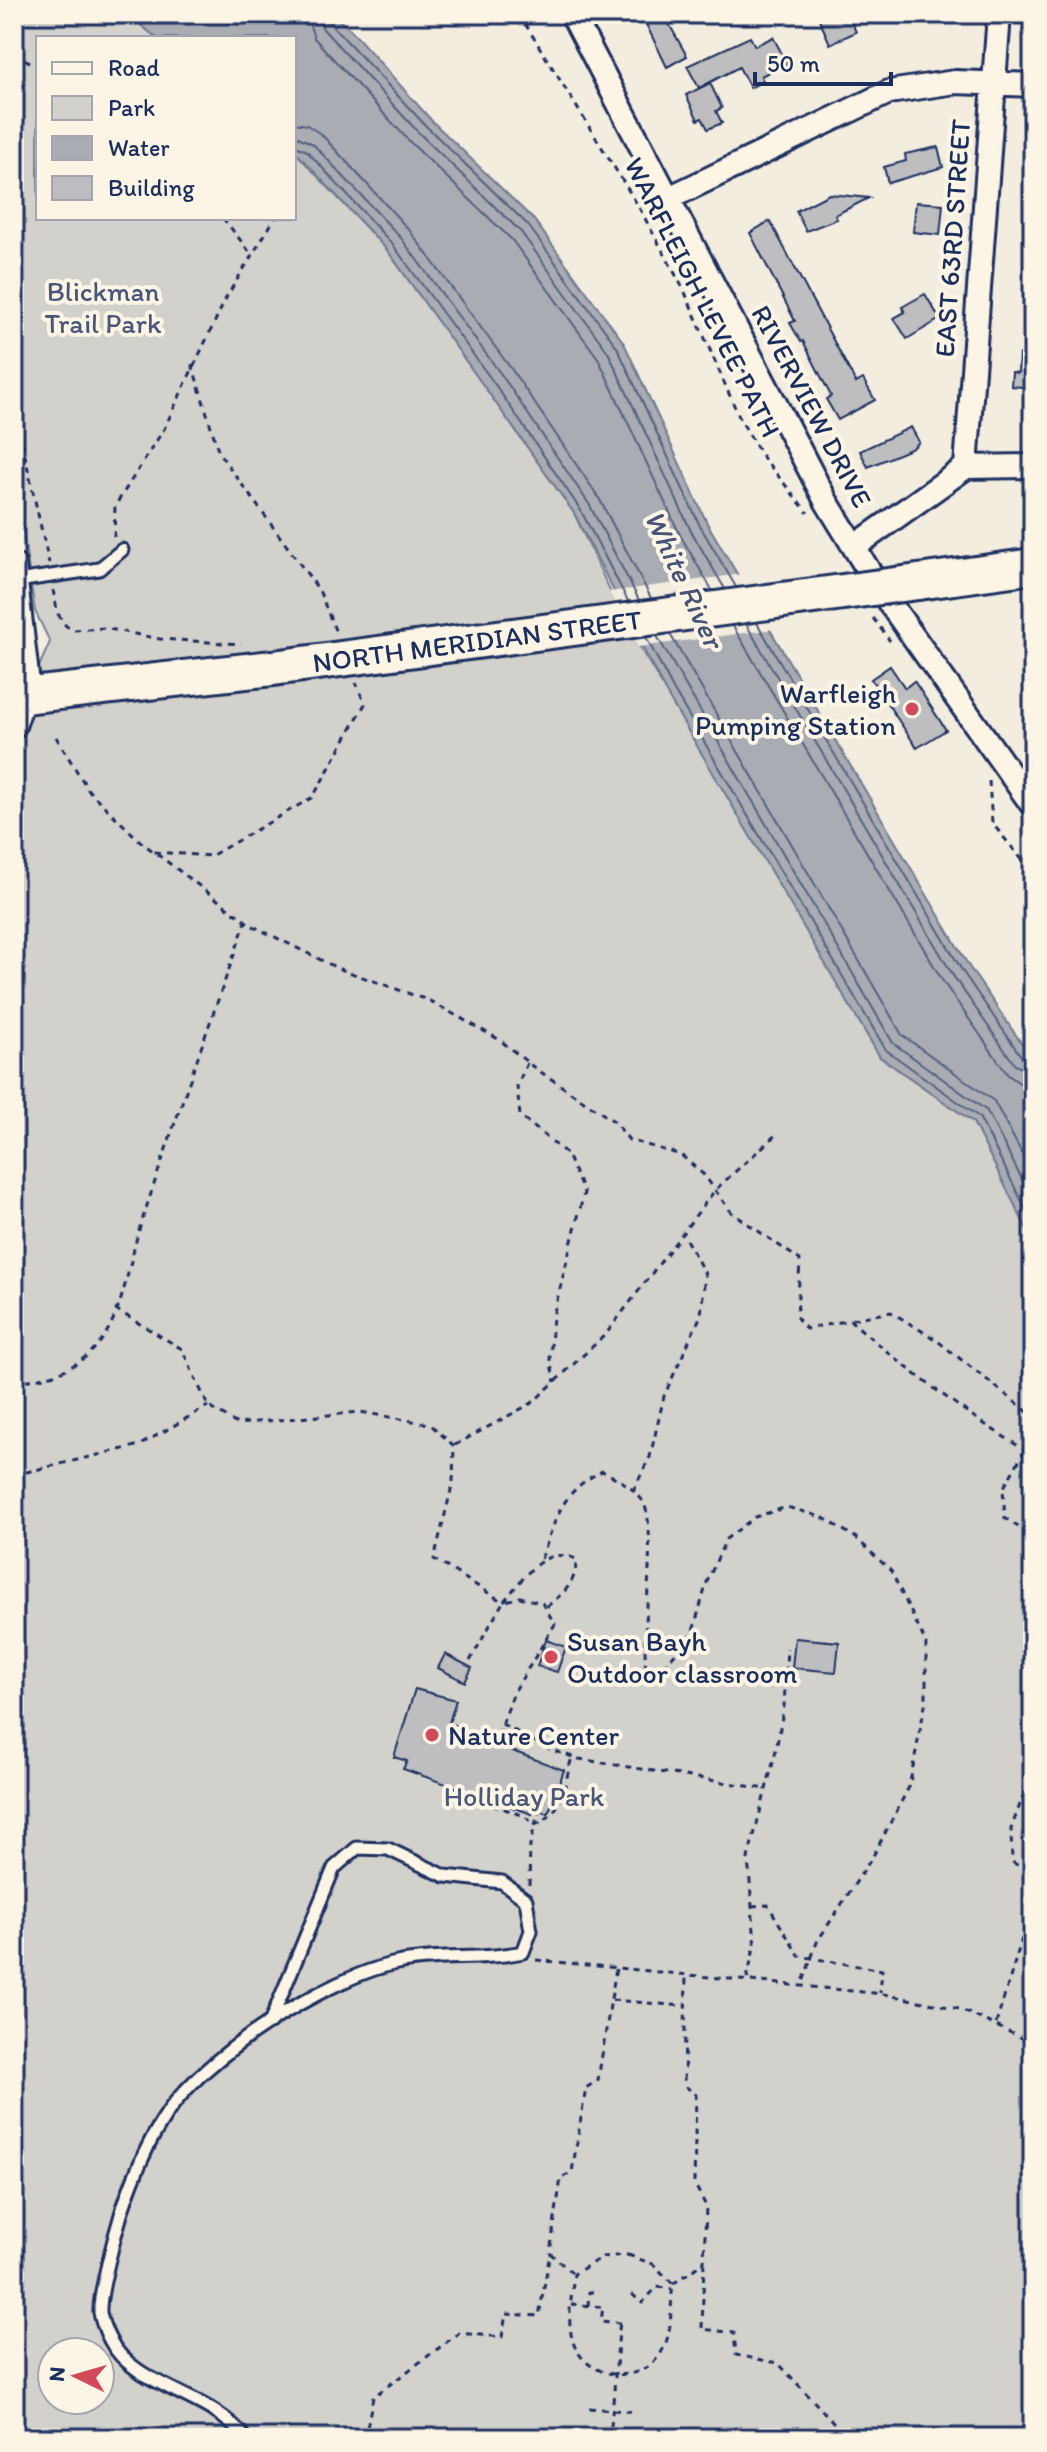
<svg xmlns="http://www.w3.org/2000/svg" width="1047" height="2452" viewBox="0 0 1047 2452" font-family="Itim,sans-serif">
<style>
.green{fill:#d3d1cc;stroke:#778095;stroke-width:2;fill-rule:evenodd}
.water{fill:#a9acb3;stroke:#707a91;stroke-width:2}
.pier{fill:#f3ede0}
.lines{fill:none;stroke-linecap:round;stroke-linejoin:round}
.shore{stroke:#546180;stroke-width:2}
.building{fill:#bebec0;stroke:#1b2f5e;stroke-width:2}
.lane-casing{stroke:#1b2f5e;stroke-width:17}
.street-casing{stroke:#1b2f5e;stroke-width:28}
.primary-casing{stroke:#1b2f5e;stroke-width:40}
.path{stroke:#1b2f5e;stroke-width:3;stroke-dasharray:6 6;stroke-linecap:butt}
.lane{stroke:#fcf5e5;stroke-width:11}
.street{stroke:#fcf5e5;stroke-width:22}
.primary{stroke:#fcf5e5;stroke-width:34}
.primary-bridge-casing{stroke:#1b2f5e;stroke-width:40;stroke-linecap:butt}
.primary-bridge{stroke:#fcf5e5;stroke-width:34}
.poi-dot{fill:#d1495b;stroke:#fcf5e5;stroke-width:3}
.labels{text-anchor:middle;stroke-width:8;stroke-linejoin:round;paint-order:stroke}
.street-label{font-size:28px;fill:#1b2f5e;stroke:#fcf5e5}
.park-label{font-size:28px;fill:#49587a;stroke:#fcf5e5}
.poi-label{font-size:28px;fill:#1b2f5e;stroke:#fcf5e5;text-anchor:start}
.water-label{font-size:30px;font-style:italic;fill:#465478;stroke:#fcf5e5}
</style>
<rect width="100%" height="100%" fill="#f3ede0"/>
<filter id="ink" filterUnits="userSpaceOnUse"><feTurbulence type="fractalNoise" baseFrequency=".0125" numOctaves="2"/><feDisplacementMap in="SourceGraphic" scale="16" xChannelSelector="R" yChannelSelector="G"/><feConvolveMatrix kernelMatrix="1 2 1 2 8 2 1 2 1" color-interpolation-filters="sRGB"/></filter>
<g filter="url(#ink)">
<path class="green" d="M14 14H127L157 38H38V218H294V151L387 250 574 513 622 617 880 1057 973 1122 1033 1241V2438H14V738L26 696 50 642 35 611 14 472ZM52 2352H100V2400H52Z"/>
<path class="water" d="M127 14H332L350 29 432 121 534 220 624 343 707 523 970 968 1033 1060V1241L973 1122 880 1057 666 693 574 513 387 250 294 150V38H157Z"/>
<path class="pier" d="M742 574 774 629 638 647 609 592Z"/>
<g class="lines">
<path class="shore" d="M306 14 314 38 410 142 512 240 598 358 680 535 712 590
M318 14 323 29 419 133 521 232 608 352 691 531 725 589
M328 14 330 23 426 126 528 225 617 347 700 526 736 587
M294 123 307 125 322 135 410 231 512 370 599 498 651 598
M294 135 313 144 401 238 503 377 589 504 639 600
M294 145 307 151 393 245 494 383 580 509 628 601
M757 623 963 972 1023 1059 1033 1063
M746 624 954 977 1015 1065 1033 1073
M733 626 944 983 1008 1075 1021 1084 1033 1085
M670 634 902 1035 994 1101 1033 1174
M657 636 893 1043 987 1111 1033 1201
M646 637 673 689 886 1050 979 1117 1033 1223"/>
</g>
<path class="building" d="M641 14H687L669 24 687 56 667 67Z
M817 14H848L856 32 830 44Z
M750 37 755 46 773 37 787 63 761 76 763 81 750 88 739 67 699 88 687 66Z
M710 83 722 108 716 111 722 123 708 129 702 118 698 120 686 95Z
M938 147 943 167 888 183 884 167 906 161 905 154Z
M829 194 869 198 835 215 837 219 806 231 796 211Z
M916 202 943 204 940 235 913 232Z
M770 221 856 383 863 379 875 400 838 420 826 399 831 396 803 341 801 342 790 323 795 321 750 233Z
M925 294 940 319 907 339 894 318 905 312 902 307Z
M1019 354 1033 355V388L1011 386 1012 372 1018 373Z
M911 427 919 442 913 448 868 467 860 451Z
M890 666 905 688 914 681 946 730 917 748 871 679Z
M795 1638 839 1642 836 1672 792 1668Z
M546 1640 566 1647 557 1672 537 1666Z
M445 1654 472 1668 465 1682 438 1668Z
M415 1689 456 1700 449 1723 464 1729 463 1733 564 1770 548 1814 535 1809 532 1814 403 1769 407 1761 394 1757Z"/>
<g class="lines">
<g class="lane-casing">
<path id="lane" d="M17 581 99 569 122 550
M245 2438C211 2393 133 2387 110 2340 106 2333 101 2320 100 2312 99 2293 116 2231 122 2211 133 2178 145 2147 164 2118 201 2057 328 1977 397 1963 439 1954 481 1961 523 1952L531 1931 526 1900 502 1882 445 1876 388 1849 357 1848 334 1868 270 2023"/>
</g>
<g class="street-casing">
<path id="street" d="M572 14 826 501 881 591 1033 806
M669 198 889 92 955 82 1033 85
M966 467 999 14
M854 547 966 467 1033 466
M14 565 28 684 14 726"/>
</g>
<g class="primary-casing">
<path id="primary" d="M918 582 1033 566
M14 697 273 668"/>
</g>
<path class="path" d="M519 14 637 204 683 288 740 419 762 456 808 513
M14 54 38 66
M223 218 252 255
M192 364 219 453 319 590 337 635
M14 407 49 563
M114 537 115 506 164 429 227 296 275 218
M53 590 58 614 66 626 74 630 104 628 160 639 241 644
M873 618 890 641
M56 737 89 791 141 842 251 925 337 968 430 1001 500 1040 532 1066 615 1122 629 1140 681 1155 704 1175 731 1212 800 1260 797 1318 806 1329 850 1320C908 1371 967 1415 1033 1455
M989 781 992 823 1033 873
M154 852 211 856 313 797 365 704 356 683
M527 1063 517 1086 520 1116 566 1153 584 1193 553 1316 550 1360 555 1382
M115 1309 182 1349 208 1406 237 1424 360 1412 430 1424 454 1446 453 1482 434 1559 503 1602C523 1580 542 1544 576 1559 577 1584 563 1593 545 1608
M852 1319 891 1312 935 1339 1033 1416
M14 1382C45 1379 74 1371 96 1347 123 1317 128 1265 140 1227 173 1125 210 1023 246 921
M455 1445 532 1403 606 1334 715 1190 779 1132
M1025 1450 1003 1489 1005 1518 1033 1537
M14 1475 140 1445 208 1406
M633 1491 650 1457 664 1396 701 1315 705 1274 683 1234
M541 1559C557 1517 560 1492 602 1471 617 1478 632 1486 642 1500 659 1524 641 1632 646 1667L660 1670 692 1635 707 1582 726 1539 755 1517 787 1507 822 1517 855 1537 891 1571 926 1643V1700L909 1787 873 1856 817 1942 802 1985
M1033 1639V1701
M470 1661 503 1602 520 1597 542 1603 555 1624 514 1692 498 1736
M502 1724 549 1749 579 1759 766 1789
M1033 1746 1030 1777 1011 1829 1012 1862 1033 1874
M447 1789 525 1816 534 1825C564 1815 564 1784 572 1757
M529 1885 530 1845 539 1810
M752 1906 768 1905 799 1956 882 1970 880 1993
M536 1960 883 1994 959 2009 1033 2043
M747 1979 755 1943 748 1858 775 1755 784 1706 787 1648
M612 2000 684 2006
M996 2024 1033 1902
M628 2255 653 2264 673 2284C670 2304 673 2333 662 2351 642 2387 586 2380 573 2342 566 2320 572 2296 574 2274L602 2257Z
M704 2262 702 2329 734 2333 736 2355 778 2363 848 2438
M572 2273 550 2253 561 2178 572 2172 586 2088 598 2080 616 1968
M673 2284 704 2262 706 2206 694 2183 696 2095 684 2085 686 1974
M632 2294 642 2303 657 2287 672 2289
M571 2304 603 2307 601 2321 620 2323
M588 2306 589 2292H593
M589 2408 636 2412
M365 2438 373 2397 459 2333 502 2337 506 2314 539 2316 550 2253
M610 2438 620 2319"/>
<use href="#lane" class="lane"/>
<use href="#street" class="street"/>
<use href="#primary" class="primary"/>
<g class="primary-bridge-casing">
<g id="primary-bridge">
<path id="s1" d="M273 668 918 582"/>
</g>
</g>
<use href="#primary-bridge" class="primary-bridge"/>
</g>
</g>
<g class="poi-dot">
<circle cx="912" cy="709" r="8"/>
<circle cx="551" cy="1657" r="8"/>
<circle cx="432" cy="1735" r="8"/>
</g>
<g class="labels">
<g class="street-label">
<text transform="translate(952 238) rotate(-86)" y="10">EAST 63RD STREET</text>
<text transform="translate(703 297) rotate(63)" y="10">WARFLEIGH LEVEE PATH</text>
<text transform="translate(812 406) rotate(62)" y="10">RIVERVIEW DRIVE</text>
<text dy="10" stroke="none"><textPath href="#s1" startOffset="206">NORTH MERIDIAN STREET</textPath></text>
</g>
<g class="park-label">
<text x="103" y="301">Blickman<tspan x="103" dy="32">Trail Park</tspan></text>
<text x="524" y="1806">Holliday Park</text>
</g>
<g class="poi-label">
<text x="896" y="703" text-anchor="end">Warfleigh<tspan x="896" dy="32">Pumping Station</tspan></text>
<text x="567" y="1651">Susan Bayh<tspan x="567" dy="32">Outdoor classroom</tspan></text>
<text x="448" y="1745">Nature Center</text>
</g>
<g class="water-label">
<text transform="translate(684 579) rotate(65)" y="10">White River</text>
</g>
</g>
<rect width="1047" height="2452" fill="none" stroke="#fcf5e5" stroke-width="48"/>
<rect x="24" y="24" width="999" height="2404" fill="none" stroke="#1b2f5e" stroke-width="3" filter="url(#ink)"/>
<rect x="36" y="36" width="260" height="184" fill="#fcf5e5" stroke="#a2a6af" stroke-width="2"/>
<rect x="52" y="62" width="40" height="12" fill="#fcf5e5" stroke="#a2a6af" stroke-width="2"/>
<text x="108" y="76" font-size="24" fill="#1b2f5e">Road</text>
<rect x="52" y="96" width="40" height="24" fill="#d3d1cc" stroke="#a2a6af" stroke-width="2"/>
<text x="108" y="116" font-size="24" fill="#1b2f5e">Park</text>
<rect x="52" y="136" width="40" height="24" fill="#a9acb3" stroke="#a2a6af" stroke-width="2"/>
<text x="108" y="156" font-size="24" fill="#1b2f5e">Water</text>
<rect x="52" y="176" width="40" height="24" fill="#bebec0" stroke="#a2a6af" stroke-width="2"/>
<text x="108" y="196" font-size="24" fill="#1b2f5e">Building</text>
<g transform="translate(76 2376) rotate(275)"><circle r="38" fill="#fcf5e5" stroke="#a2a6af" stroke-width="2"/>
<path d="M0-6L14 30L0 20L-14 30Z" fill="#d1495b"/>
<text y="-12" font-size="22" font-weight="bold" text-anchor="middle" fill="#1b2f5e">N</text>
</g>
<path d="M755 72v12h136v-12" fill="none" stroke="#1b2f5e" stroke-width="4"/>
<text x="767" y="72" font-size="24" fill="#1b2f5e" stroke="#fcf5e5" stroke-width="6" paint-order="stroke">50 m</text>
</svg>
